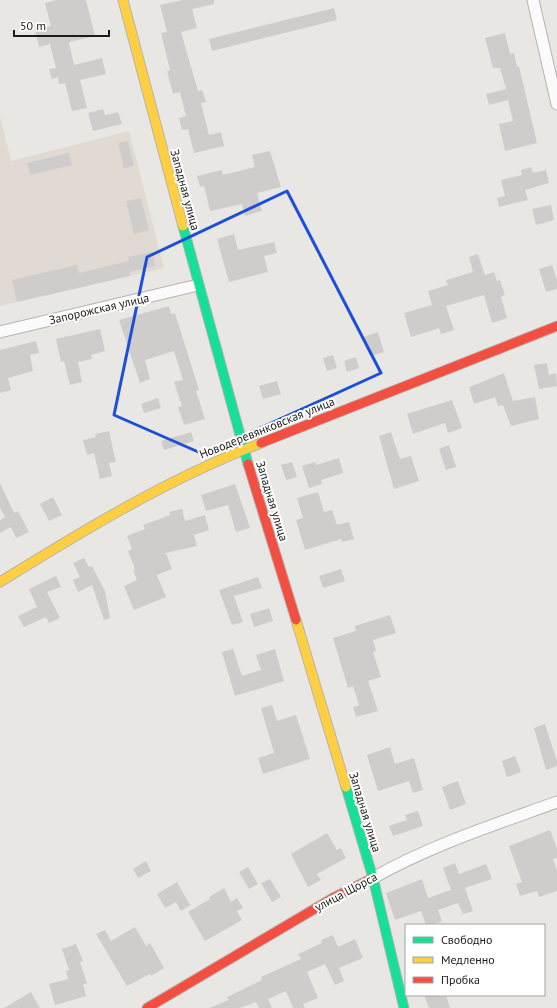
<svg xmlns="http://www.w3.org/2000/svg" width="557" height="1008" viewBox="0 0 557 1008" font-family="'PT Sans',sans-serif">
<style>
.built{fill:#e0dad2}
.building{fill:#cfcdcb}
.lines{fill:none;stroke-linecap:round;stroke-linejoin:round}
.street-casing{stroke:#b6b4b1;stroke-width:13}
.fast-casing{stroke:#b6b4b1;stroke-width:11}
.slow-casing{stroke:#b6b4b1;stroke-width:11}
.jam-casing{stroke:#b6b4b1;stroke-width:11}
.street{stroke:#fcfbfb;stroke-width:11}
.fast{stroke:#16e098;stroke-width:9}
.slow{stroke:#ffcf43;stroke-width:9}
.jam{stroke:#f24e42;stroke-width:9}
.marked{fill:none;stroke:#1d4ed8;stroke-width:3;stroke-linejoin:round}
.labels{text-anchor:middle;stroke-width:4;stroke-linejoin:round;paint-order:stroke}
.street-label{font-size:12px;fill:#1c1b19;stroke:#fff}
</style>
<rect width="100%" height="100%" fill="#e9e7e4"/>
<path class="built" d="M0 116 11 161 129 131 164 268 0 306Z"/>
<path class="building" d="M56 0H86L95 36 69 42 74 65 102 58 106 74 80 80 87 108 72 111 65 83 59 84 58 77 52 79 49 69 56 68 50 44 39 47 35 30 51 26 45 3Z
M182 0H214V4L192 9 197 28 181 32 198 91 202 90 206 102 201 103 209 135 221 132 224 146 194 153 188 129 182 130 179 118 186 116 180 92 173 94 167 71 170 70 161 33 167 32 160 5Z
M334 8 337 20 212 51 209 39Z
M505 33 510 54 514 53 517 67 519 66 537 143 505 151 499 124 513 121 508 100 489 105 486 94 506 89 500 68H493L485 38Z
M103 109 105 115 118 112 122 124 93 131 88 113Z
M128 141 134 166 124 168 118 143Z
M270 151 281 187 257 193 262 211 245 216 242 204 210 211 204 186 200 187 197 176 222 170 223 175 255 167 252 155Z
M69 153 72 165 30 175 27 163Z
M531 167 533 173 546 170 549 183 525 190 528 200 499 207 497 198 505 196 501 180 522 175 521 170Z
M141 198 149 230 134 234 126 201Z
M551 205 554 220 536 225 532 209Z
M234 234 238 250 274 242 277 253 264 256 268 272 229 282 217 239Z
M152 252 155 266 129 272 130 276 17 302 12 280 77 265 79 273 129 261 128 257Z
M478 254 485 275 494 272 497 281 500 280 505 295 501 297 507 318 492 323 484 295 446 306 454 330 441 334 439 328 411 337 404 313 432 305 428 291 448 285 446 280 473 272 469 257Z
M552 265 557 280V289L546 292 539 269Z
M169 306 171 314 175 313 199 390 196 391 205 419 184 425 178 407 182 406 174 382 183 380 174 351 145 360 150 379 140 383 119 320Z
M100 329 105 351 91 355 92 359 78 362 82 382 70 385 64 361 61 362 56 339Z
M378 332 384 352 370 356 364 337Z
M36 341 39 353 30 355 33 371 8 378 11 390 0 393V350Z
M333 355 337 368 327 371 323 358Z
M356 357 359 368 347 372 344 361Z
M547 363 549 375 556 373 557 386 539 389 534 365Z
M504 373 513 401 535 397 539 419 511 426 503 405 498 406 495 397 474 404 469 387Z
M277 381 281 394 263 399 259 386Z
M158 398 161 408 144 413 141 404Z
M452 400 462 428 448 433 445 423 413 434 407 414Z
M109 431 116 462 109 463 112 476 100 479 94 453 87 455 83 440 96 437 95 434Z
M191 432 194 441 164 450 161 441Z
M391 432 400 459 411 456 419 481 394 489 379 436Z
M449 445 456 467 446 470 439 449Z
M339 458 343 473 321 480 322 484 309 488 302 466 315 462 316 465Z
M292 462 297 477 286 480 281 465Z
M0 483 14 513 18 511 29 532 16 538 11 527 0 533V520L5 517 0 508Z
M235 484 250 528 236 532 228 505 206 511 201 495Z
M318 492 324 512 332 510 337 525 349 522 354 539 342 542 341 539 305 550 296 520 303 518 297 498Z
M53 497 62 515 49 521 40 504Z
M182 509 185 521 205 515 209 530 194 535 197 546 166 553 172 569 157 575 166 597 134 610 124 586 137 580 133 570 135 569 128 551 132 549 127 536 145 529 143 525 170 515 169 512Z
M84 558 89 567 92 566 105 591 110 618 104 620 92 585 78 592 73 580 80 577 73 563Z
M341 569 345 581 323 588 319 576Z
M56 576 61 587 47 592 60 618 49 623 46 617 24 627 18 616 37 607 29 589Z
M258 577 262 588 234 596 243 622 232 625 219 590Z
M269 608 273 621 254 627 250 614Z
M390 615 396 633 373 640 376 651 373 652 381 677 368 681 378 711 356 717 353 707 359 705 353 686 348 688 333 638 356 631 355 626Z
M233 649 242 676 261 670 256 655 275 649 284 681 235 696 222 652Z
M272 705 277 721 296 715 310 759 263 774 258 758 274 753 261 708Z
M545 724 557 761V766L546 770 534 728Z
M390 747 395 764 414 758 423 790 413 793 409 781 378 791 367 755Z
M515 756 521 772 507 777 502 761Z
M458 781 466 804 450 810 442 787Z
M418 811 423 826 393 836 389 826 407 820 405 815Z
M550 830 557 849V858L553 859 557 870V891L539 897 537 891 520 896 516 884 522 882 509 846Z
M327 833 337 850 341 848 346 858 317 874 321 880 308 887 291 854Z
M146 861 151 871 138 878 133 869Z
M455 863 459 874 486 864 492 879 465 888 473 911 463 914 458 903 438 910 442 921 432 925H426L421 911 395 920 386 893 422 879 428 898 451 890 443 868Z
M248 867 258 884 249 889 239 872Z
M270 879 281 897 272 902 261 883Z
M177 882 190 905 181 911 176 902 165 908 157 894Z
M224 888 231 902 237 898 243 908 237 911 242 920 205 941 188 912 210 899 209 897Z
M135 927 146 946 150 943 164 968 151 976 150 974 127 986 96 934 105 930 111 941Z
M333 935 338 947 355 939 363 958 339 968 344 981 335 985 325 964 307 972 318 998 303 1004 305 1008H293L286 991 268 999 272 1008H259L256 1002 240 1008H209L229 1000 227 997 262 980 261 977 301 959 298 954 322 943 321 940Z
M76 944 83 961 80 962 87 983 83 985 86 996 55 1005 49 984 68 979 66 971 69 970 62 949Z
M31 992 40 1008H4Z
M424 995H446L450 1008H429Z"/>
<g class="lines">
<g class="street-casing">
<path id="street" d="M533 0 557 104
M0 332 198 285
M373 878C431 845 494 825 557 802"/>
</g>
<g class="fast-casing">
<path id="fast" d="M183 226 248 464
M346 787 373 878 404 1008"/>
</g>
<g class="slow-casing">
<path id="slow" d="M123 0 183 226
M0 582C84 530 168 479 261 443
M296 620 346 787"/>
</g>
<g class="jam-casing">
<path id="jam" d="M261 443 557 326
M248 464 296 620
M147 1008 333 898 373 878"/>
</g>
<use href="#street" class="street"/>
<use href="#fast" class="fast"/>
<use href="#slow" class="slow"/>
<use href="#jam" class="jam"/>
</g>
<path class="marked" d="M287 191 381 373 203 454 114 415 147 257Z"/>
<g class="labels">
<g class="street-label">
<text transform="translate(185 190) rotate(75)" y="4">Западная улица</text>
<text transform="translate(99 309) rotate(-13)" y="4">Запорожская улица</text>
<text transform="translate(267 428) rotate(-22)" y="4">Новодеревянковская улица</text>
<text transform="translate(272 501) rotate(73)" y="4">Западная улица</text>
<text transform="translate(365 812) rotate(73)" y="4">Западная улица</text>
<text transform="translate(346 892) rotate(-28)" y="4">улица Щорса</text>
</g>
</g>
<rect x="405" y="924" width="140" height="72" fill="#ffffff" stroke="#a4a4a3"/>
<rect x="413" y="937" width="20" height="6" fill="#16e098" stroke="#a4a4a3"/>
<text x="441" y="944" font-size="12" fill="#1c1b19">Свободно</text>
<rect x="413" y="957" width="20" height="6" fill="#ffcf43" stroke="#a4a4a3"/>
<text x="441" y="964" font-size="12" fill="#1c1b19">Медленно</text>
<rect x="413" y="977" width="20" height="6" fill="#f24e42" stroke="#a4a4a3"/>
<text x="441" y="984" font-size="12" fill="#1c1b19">Пробка</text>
<path d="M14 30v6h95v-6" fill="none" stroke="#1c1b19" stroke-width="2"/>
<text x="20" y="30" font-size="12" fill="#1c1b19" stroke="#ffffff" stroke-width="3" paint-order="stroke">50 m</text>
</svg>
